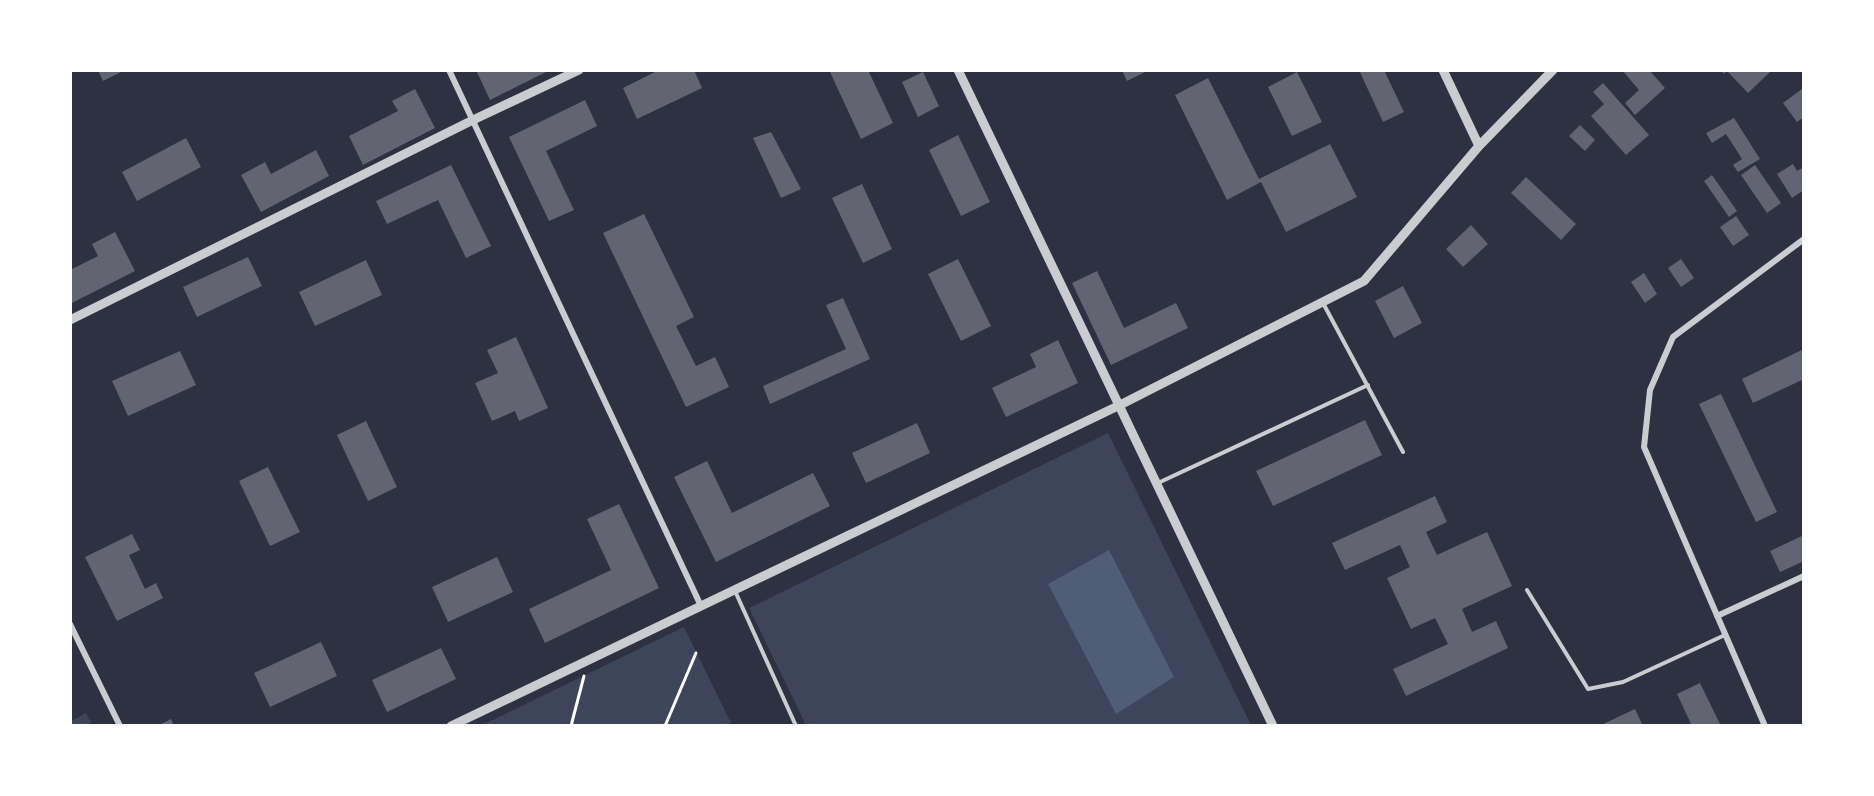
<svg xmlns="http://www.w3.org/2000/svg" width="1874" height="796" viewBox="0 0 1874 796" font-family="Lato,sans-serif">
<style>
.green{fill:#3c4559}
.water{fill:#4f5d75}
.building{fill:#626471}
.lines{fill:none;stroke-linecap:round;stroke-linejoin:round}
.path{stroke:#fff;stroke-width:3}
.service{stroke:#caccd0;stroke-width:4}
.minor{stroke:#caccd0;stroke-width:6}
.tertiary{stroke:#caccd0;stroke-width:9}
</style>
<rect width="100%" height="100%" fill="#2d3142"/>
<path class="green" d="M1108 433 1251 725H806L749 608Z
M684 627 732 725 480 726Z
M86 713 92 725H71V721Z"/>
<path class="water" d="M1109 550 1174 677 1116 714 1048 584Z"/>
<path class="building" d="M98 70H125L103 81Z
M476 70H550L490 100Z
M659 70H694L702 88 637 119 623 88Z
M834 70H868L893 123 861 139 830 72Z
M1122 70H1149L1127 81Z
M1359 70H1384L1404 112 1383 122Z
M1622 70H1649L1665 88 1635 115 1625 103 1639 90Z
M1721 70H1768L1770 72 1748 93 1727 71 1724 74Z
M923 72 939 106 918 117 902 82Z
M1297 72 1322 122 1292 136 1268 87Z
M1208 78 1259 179 1330 144 1357 197 1286 232 1261 182 1227 200 1175 95Z
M1603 83 1649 135 1626 155 1591 116 1604 104 1593 92Z
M415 89 435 128 363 165 349 136 398 111 392 101Z
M1802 89 1804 91V117L1797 122 1783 103Z
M585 100 597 126 546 151 574 210 549 221 509 137Z
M1734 118 1760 159 1738 172 1733 165 1742 159 1726 134 1712 143 1706 133Z
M1580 125 1595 140 1585 151 1569 136Z
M771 132 801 189 781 198 753 138Z
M958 135 990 202 961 216 929 150Z
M186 138 201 167 137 201 122 172Z
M316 150 329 176 261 212 241 175 265 162 271 174Z
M1793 164 1797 171 1804 167V190L1792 198 1777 174Z
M451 165 491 246 466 258 438 200 387 224 376 201Z
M1755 165 1781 203 1767 213 1741 175Z
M1712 175 1737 211 1729 217 1704 181Z
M1526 177 1576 224 1561 240 1511 193Z
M862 184 892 249 863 263 832 198Z
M644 214 694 317 676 326 696 366 715 357 729 387 686 407 603 233Z
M1736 216 1749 235 1733 246 1720 227Z
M1471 225 1488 244 1463 267 1446 249Z
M115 232 135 271 70 304V270L98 256 92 244Z
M248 257 262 286 197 317 183 287Z
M958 259 991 326 961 341 928 274Z
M1681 259 1694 278 1681 287 1668 268Z
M366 260 382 295 315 326 299 292Z
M1097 271 1124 328 1176 303 1188 328 1111 365 1072 283Z
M1644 273 1657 294 1645 303 1631 282Z
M1403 286 1422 323 1394 338 1375 301Z
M843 298 870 359 770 404 763 386 846 349 826 305Z
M516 337 548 408 519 421 515 411 492 421 475 383 498 373 487 350Z
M1058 340 1078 383 1006 417 992 388 1036 367 1030 354Z
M1804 349V379L1753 403 1742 379Z
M180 351 196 385 128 416 112 381Z
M1721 394 1777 512 1756 522 1699 404Z
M1365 420 1382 455 1273 506 1256 471Z
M366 421 397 487 368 501 337 435Z
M917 423 930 453 866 483 852 453Z
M707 461 732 513 813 473 830 506 716 562 674 477Z
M268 467 300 532 270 546 239 481Z
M1435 496 1447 522 1426 532 1437 555 1487 532 1512 586 1462 609 1472 632 1496 621 1508 648 1406 696 1393 669 1448 644 1435 618 1411 629 1387 578 1410 567 1400 545 1345 570 1332 543Z
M619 504 659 588 545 643 529 609 611 570 587 519Z
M132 534 140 550 129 555 145 589 156 583 163 598 117 621 85 557Z
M1804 535V561L1780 572 1770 551Z
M497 557 513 592 448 622 432 587Z
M321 642 337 676 270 707 254 673Z
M441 648 456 679 387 712 372 680Z
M1700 683 1721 726H1692L1677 694Z
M1635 709 1643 726H1599Z
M171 719 174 726H158Z"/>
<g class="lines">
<path class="path" d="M571 726 584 676
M665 726 696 653"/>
<path class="service" d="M1323 303 1403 452
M1158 483 1368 385
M1527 590 1588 689 1623 682 1725 635
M735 591 796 726"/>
<path class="minor" d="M449 70 701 606
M1717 616 1804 576
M70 624 120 726
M1765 726 1644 447 1650 390 1673 337 1804 239"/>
<path class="tertiary" d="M958 70 1273 726
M1443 70 1479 146
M70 320 473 120 579 70
M451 726 1120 405 1364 281 1479 146 1553 70"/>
</g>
<rect width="1874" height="796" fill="none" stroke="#ffffff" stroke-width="144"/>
</svg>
